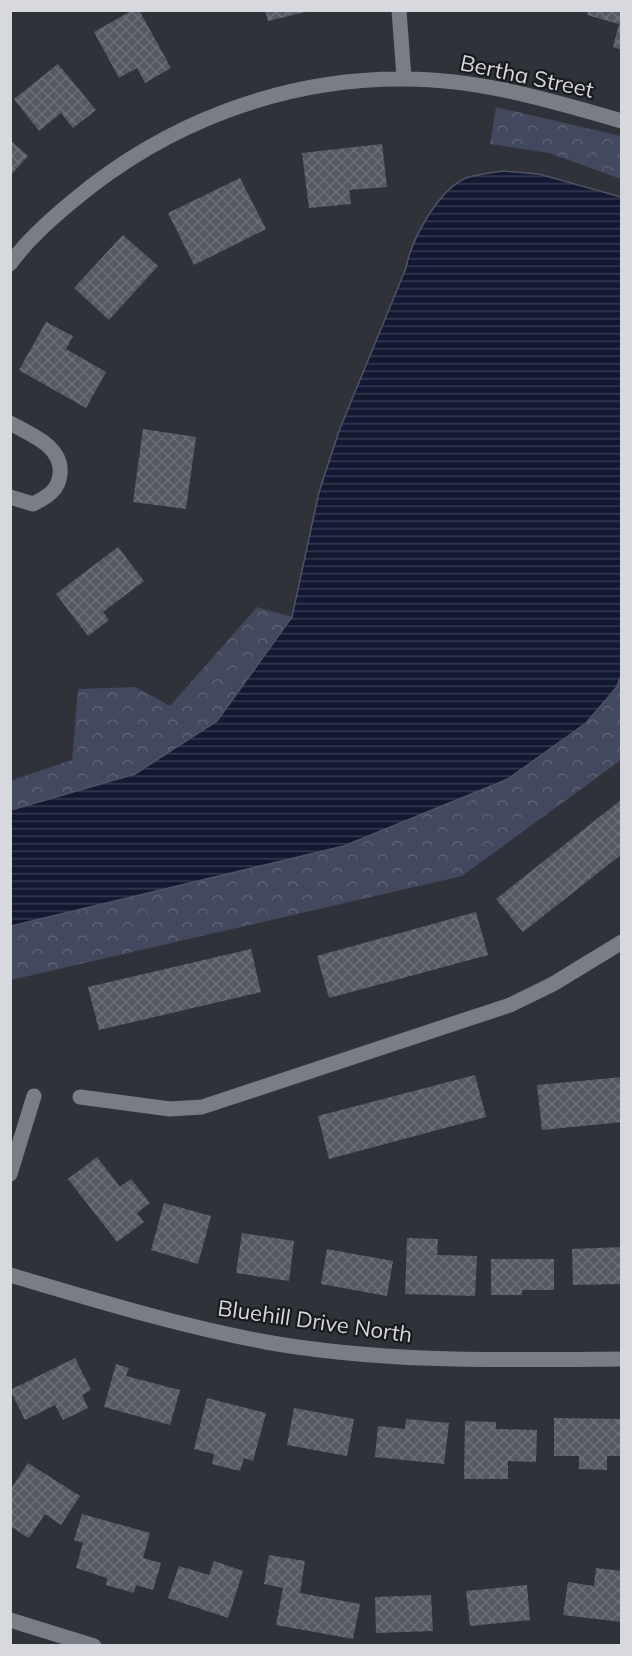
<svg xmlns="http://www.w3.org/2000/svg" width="632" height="1656" viewBox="0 0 632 1656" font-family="Mulish,sans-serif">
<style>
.forest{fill:url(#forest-crowns)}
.water{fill:url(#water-rules);stroke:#4e5366;stroke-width:1.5}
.building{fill:url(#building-cross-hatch)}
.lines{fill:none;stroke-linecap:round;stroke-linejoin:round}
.minor{stroke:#7a7d86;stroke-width:15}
.labels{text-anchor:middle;stroke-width:4.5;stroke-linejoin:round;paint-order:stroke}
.street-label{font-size:22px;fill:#d8d9de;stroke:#181a1d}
</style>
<defs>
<pattern id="forest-crowns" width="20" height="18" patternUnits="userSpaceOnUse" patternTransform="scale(1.5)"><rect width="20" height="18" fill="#42485d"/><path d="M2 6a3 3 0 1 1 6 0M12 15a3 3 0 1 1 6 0" fill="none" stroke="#5d6274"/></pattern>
<pattern id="water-rules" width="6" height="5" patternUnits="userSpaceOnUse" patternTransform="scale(1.5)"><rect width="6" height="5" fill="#131933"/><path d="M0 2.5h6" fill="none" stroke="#353a50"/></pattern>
<pattern id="building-cross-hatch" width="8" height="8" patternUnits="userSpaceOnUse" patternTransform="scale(1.5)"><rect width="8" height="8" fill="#575962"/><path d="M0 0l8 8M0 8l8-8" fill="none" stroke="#6e7078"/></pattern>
</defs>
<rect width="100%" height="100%" fill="#2f3239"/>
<path class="forest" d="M496 107 621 136V179L549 153 490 144Z
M257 607 292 617 217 721 135 774 11 810 10 781 72 760 78 689 136 687 170 706Z
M621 673V760L462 876 11 980 10 926 344 846 616 688Z"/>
<path class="water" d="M503 171 539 174 621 197 622 673 616 688 586 723 508 779 344 846 11 926V810L135 774 217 721 292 617 319 492 339 431 406 268C411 240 438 190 466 178 477 174 491 173 503 171Z"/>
<path class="building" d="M133 10H139L171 68 145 83 137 68 119 78 94 32Z
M265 10H309V11L268 21Z
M588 10H622V50L613 47 619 24 587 15Z
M58 64 96 110 73 128 61 113 39 131 14 99Z
M10 140 28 156 10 176Z
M382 144 387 187 349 190 351 204 309 208 302 153Z
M240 178 266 229 194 265 168 213Z
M123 235 158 266 109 320 74 288Z
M46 322 73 336 66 349 106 372 86 408 19 370Z
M143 429 196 437 186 509 133 502Z
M118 547 144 581 103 612 109 620 88 636 56 594Z
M622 799V854L523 932 496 899Z
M476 912 488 955 329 998 317 956Z
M251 949 261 992 99 1030 88 987Z
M475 1075 486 1117 329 1159 318 1116Z
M622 1077V1122L542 1130 537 1085Z
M97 1157 120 1187 131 1179 150 1203 137 1213 144 1222 117 1242 68 1179Z
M164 1203 211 1216 198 1264 151 1250Z
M242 1233 294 1241 289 1281 236 1273Z
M407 1238 438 1239 437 1255 477 1256 475 1296 405 1294Z
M622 1247V1284L573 1285 572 1249Z
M327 1249 393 1261 387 1296 321 1284Z
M491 1259H554V1290H522V1295H491Z
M75 1358 91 1390 82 1395 88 1408 63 1420 55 1405 25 1420 10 1390Z
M116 1364 129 1368 126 1376 180 1390 170 1425 104 1407Z
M207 1398 266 1413 253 1461 244 1458 240 1471 212 1464 214 1454 194 1449Z
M294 1408 354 1419 347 1456 287 1445Z
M554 1418 622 1419V1456H607V1470L579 1469V1456H554Z
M406 1419 449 1423 444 1464 375 1457 378 1426 405 1429Z
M465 1421 496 1422V1429L537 1430 536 1462 508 1461V1479H464Z
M28 1463 80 1496 61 1525 45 1514 29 1538 10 1526V1486L12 1487Z
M82 1514 150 1533 143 1558 161 1563 153 1590 136 1585 134 1593 106 1585 107 1578 76 1568 83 1543 74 1540Z
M269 1555 305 1561 300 1593 360 1604 353 1639 276 1625 283 1588 264 1584Z
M214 1561 243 1571 228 1618 168 1598 179 1566 209 1575Z
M596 1568 622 1571V1622L563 1615 568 1582 594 1586Z
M527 1585 530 1620 470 1626 466 1591Z
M431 1595 433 1631 376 1633 375 1597Z"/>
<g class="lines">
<path class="minor" d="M399 10 404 78
M10 264C27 240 52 218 74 200 166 123 283 78 404 79 479 79 550 100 622 121
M10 423C31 435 63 446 60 474 59 490 47 497 33 504L10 497
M80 1097 170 1109 202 1107 510 1005 553 984 622 942
M10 1174 34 1096
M10 1275C95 1300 179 1326 266 1342 384 1363 503 1360 622 1359
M10 1620 94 1646"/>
</g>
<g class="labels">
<g class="street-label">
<text transform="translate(527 76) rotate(12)" y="8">Bertha Street</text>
<text transform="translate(315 1321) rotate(8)" y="8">Bluehill Drive North</text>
</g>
</g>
<rect width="632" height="1656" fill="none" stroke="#d8d9de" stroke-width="24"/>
</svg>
